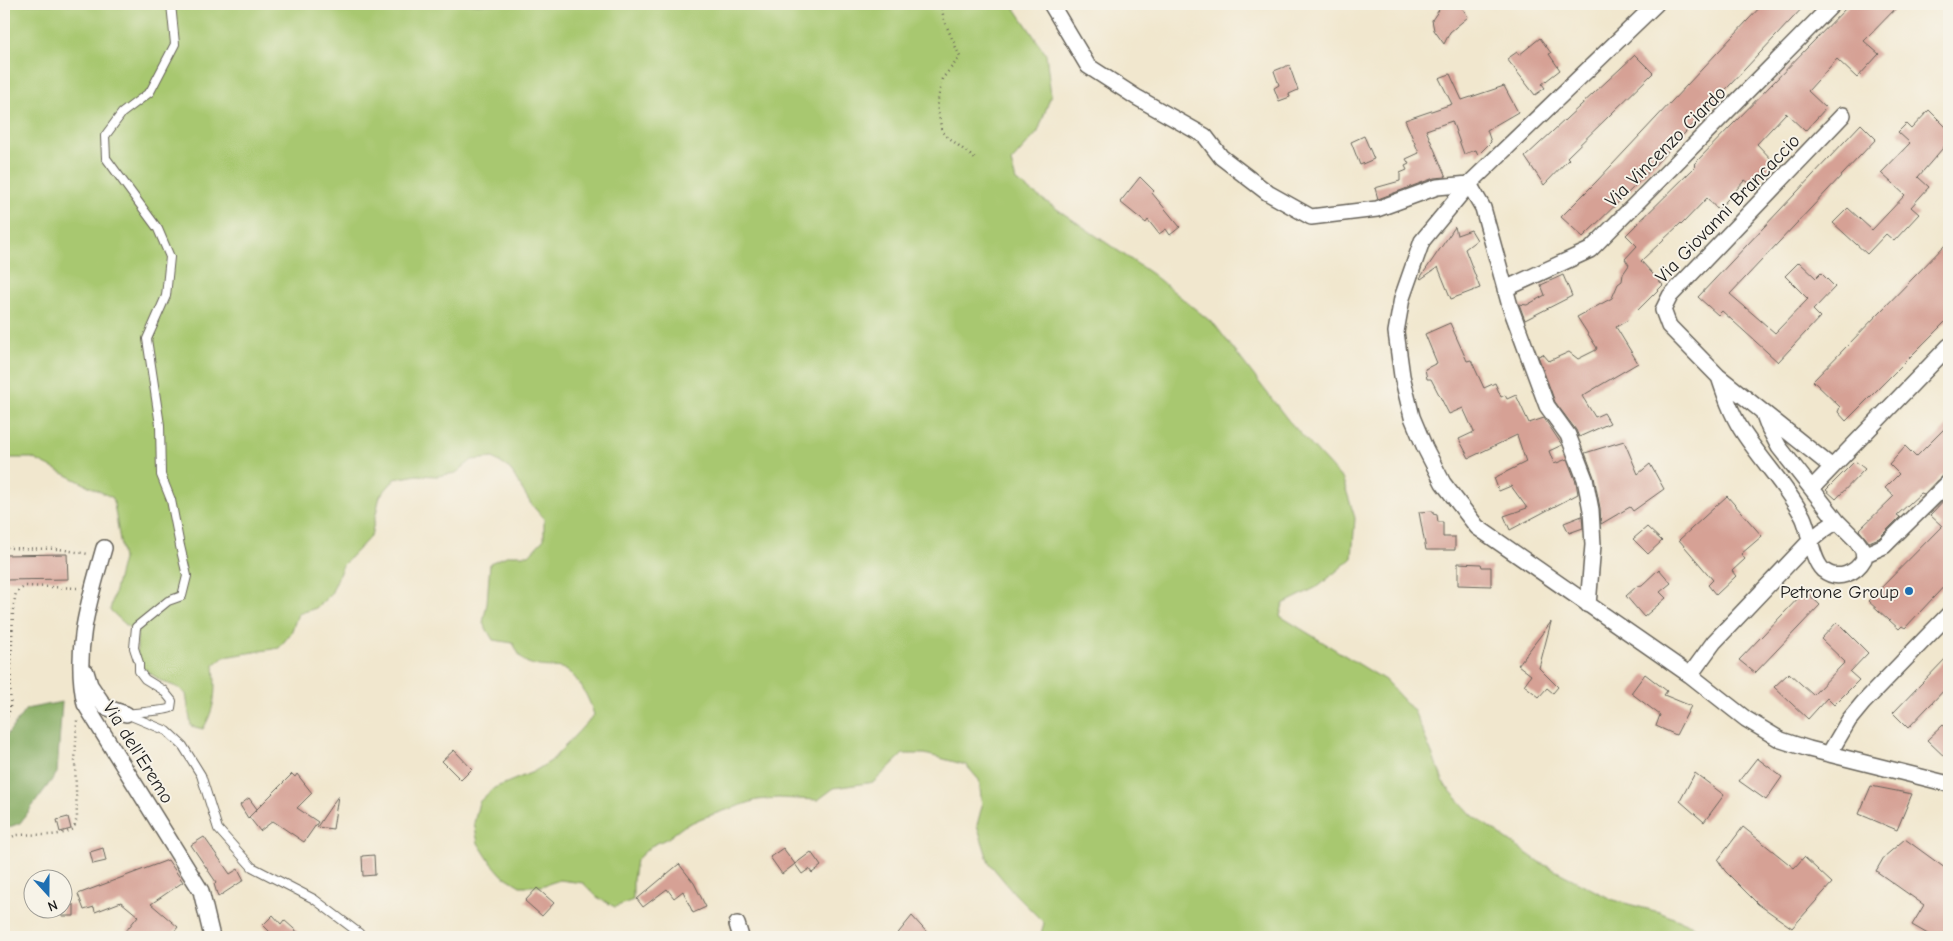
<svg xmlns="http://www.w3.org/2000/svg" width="1953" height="941" viewBox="0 0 1953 941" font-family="'Comic Neue',sans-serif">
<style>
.green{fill:#a8c870;stroke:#627246}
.forest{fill:#86ac62;stroke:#51643f}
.building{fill:#d6a195}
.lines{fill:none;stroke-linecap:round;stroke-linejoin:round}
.service-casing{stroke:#67635a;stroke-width:10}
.minor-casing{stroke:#67635a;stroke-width:18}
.path{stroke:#67635a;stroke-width:2.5;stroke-dasharray:1 4;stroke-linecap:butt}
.service{stroke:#fff;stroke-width:8}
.minor{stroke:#fff;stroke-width:15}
.poi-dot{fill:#1f6fb2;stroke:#f7f3e8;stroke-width:2}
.labels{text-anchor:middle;stroke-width:4;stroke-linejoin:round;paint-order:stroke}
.street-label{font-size:19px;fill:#1c1c1c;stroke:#f7f3e8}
.poi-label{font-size:19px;fill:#1c1c1c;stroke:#f7f3e8;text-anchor:end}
</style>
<rect width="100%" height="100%" fill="#f7f3e8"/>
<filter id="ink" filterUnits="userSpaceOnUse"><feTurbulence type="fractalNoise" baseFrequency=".02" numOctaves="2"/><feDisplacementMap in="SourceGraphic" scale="10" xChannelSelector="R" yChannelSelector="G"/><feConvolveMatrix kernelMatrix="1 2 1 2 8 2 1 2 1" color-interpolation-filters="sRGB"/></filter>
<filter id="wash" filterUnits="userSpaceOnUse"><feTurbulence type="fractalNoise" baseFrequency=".0096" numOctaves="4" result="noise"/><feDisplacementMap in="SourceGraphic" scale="20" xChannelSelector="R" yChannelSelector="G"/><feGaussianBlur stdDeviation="1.12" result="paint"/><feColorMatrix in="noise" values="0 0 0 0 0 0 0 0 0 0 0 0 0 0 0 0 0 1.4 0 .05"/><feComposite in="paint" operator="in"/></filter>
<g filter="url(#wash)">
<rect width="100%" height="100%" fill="#f1e7ce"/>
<path class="green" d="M4 4H1012L1046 54 1051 95 1038 132 1011 162 1016 181 1152 274 1215 325 1288 420 1343 480 1355 518 1352 558 1319 586 1283 604 1280 616 1385 680 1414 711 1445 785 1472 815 1539 862 1613 900 1659 912 1720 937H1040L1044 923 1015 894 989 863 977 825 982 806 979 780 966 765 925 754H903L874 782 834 788 818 800 778 798 757 800 702 818 684 826 668 838 651 846 636 860 633 880V900L615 907 597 897 583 883 560 880 541 886H520L502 875 489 860 478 843 474 823 479 802 494 788 533 772 551 761 594 715C590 701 578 673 561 668 550 666 533 668 523 660 519 656 516 648 513 643L493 640 483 623 487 603 490 563 509 555H529L544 539V519L531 504 510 469 493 458 472 460 456 473 437 476 417 475 395 479 380 496 371 536 343 565 331 594 316 608 298 614 291 633 279 648 224 657 214 665C216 690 216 707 203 729L191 726 186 694 179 688 161 681 143 668 137 655V635L110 610 123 559 113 498 32 458H4V38L6 36 8 23 4 22Z"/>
<path class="forest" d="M62 702 57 773 20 823 4 829V739L26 709Z"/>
<g id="blocks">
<path class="building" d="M1443 4H1460L1468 17 1450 32 1444 44 1434 30 1432 20Z
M1763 4H1806L1638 183 1583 237 1561 217 1596 182Z
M1850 4H1900L1864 41 1879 54 1857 78 1837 59 1808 91 1826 108 1805 131 1786 113 1757 144 1774 162 1753 186 1745 180 1718 210 1707 198 1682 224 1681 223 1641 261 1663 285 1628 320 1616 327 1638 363 1582 396 1595 417 1604 413 1610 423 1579 437 1576 430 1555 402 1538 356 1543 354 1549 361 1569 352 1578 359 1596 350 1597 348 1577 317 1612 298 1618 284 1622 281 1623 274 1629 265 1625 259 1637 246 1626 235 1696 166 1694 164Z
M1540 38 1551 53 1549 54 1560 70 1542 84 1545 88 1535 95 1507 59 1517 52 1519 55Z
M1635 55 1653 73 1567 157 1569 159 1544 185 1525 157Z
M1289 65 1298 90 1289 94 1290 97 1279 101 1274 88 1279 85 1274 71Z
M1450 74 1462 100 1504 86 1518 112 1487 130 1491 142 1478 155 1476 150 1464 154 1452 121 1426 130 1446 177 1434 178 1378 199 1375 188 1400 181V173L1407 170 1405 166 1409 164 1406 159 1419 153 1405 120 1452 104 1439 78Z
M1929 110 1949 130V141L1918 177 1929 187 1911 207 1919 214 1894 241 1886 234 1867 254 1833 223 1848 208 1872 230 1905 195 1881 173 1910 143 1898 132 1906 124 1911 129Z
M1861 124 1876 139 1730 294 1775 333 1808 299 1785 276 1799 262 1816 278 1821 273 1835 287 1813 310 1820 317 1778 362 1722 311 1718 315 1698 297Z
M1364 136 1374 159 1360 165 1351 142Z
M1140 177 1154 191 1152 193 1180 227 1170 235 1166 229 1159 234 1148 220 1146 223 1120 202Z
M1455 227 1457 235 1471 230 1477 240 1465 249 1480 288 1451 299 1438 267 1421 279 1420 278Z
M1949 241V318L1846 421 1838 412 1840 407 1813 381Z
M1563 275 1572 296 1525 320 1519 304 1527 305 1545 295 1541 285Z
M1450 323 1467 361 1471 360 1484 388 1495 383 1501 397 1505 395 1507 399 1516 395 1529 423 1544 418 1562 445 1549 451 1554 464 1567 459 1576 482 1578 494 1510 530 1504 516 1527 508 1511 486 1499 491 1494 478 1526 462 1517 435 1469 458 1459 439 1474 432 1463 408 1449 414 1431 379H1427L1425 369 1437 363 1425 334Z
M1949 424V473L1942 475 1924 494 1921 493 1897 515 1900 517 1879 538 1869 542 1859 530 1894 496 1885 488 1899 474 1889 464 1905 446 1916 457Z
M1624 441 1638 474 1650 464 1664 489 1633 511 1630 507 1601 524 1600 508 1594 477 1585 453Z
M1855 461 1865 469 1836 499 1826 490Z
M1949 495V581L1905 628 1902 626 1899 629 1868 601 1942 526 1930 515Z
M1727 496 1762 536 1741 554 1745 559 1732 571 1736 576 1716 595 1708 585 1713 580 1679 540Z
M1433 511V514L1437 515 1438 522H1443V537H1455V550H1426L1419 512Z
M1582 516 1583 528 1569 533 1564 523Z
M1647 527 1662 541 1648 554 1633 539Z
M67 554 68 579 4 580V555Z
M1458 563 1481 564 1482 567H1491V586L1458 585Z
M1659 569 1671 583 1660 592 1666 598 1644 617 1626 596 1637 586 1642 585Z
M1805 591 1820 605 1755 673 1739 660Z
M1551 622 1539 668 1558 687 1553 693 1547 688 1539 697 1524 685 1531 675 1518 665Z
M1837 622 1868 653 1850 672 1859 680 1834 705 1827 698 1808 719 1774 687 1789 673 1813 695 1845 662 1821 639Z
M1949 655V685L1908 728 1893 713Z
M1645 674 1667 691 1664 695 1691 706 1676 735 1656 726 1660 715 1631 693Z
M1943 725 1949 731V761L1927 740Z
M454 750 472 769 461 780 442 761Z
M1757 758 1782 777 1766 800 1739 781Z
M1695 773 1724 795 1704 822 1680 801Z
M292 774 295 777 297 774 312 793 297 808 318 822 304 842 273 821 260 831 249 817Z
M1871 786 1912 794 1897 830 1859 814Z
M338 796 333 829 317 827 323 818Z
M249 798 257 809 248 818 240 805Z
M68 817 71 829 60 832 57 820Z
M1743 827 1794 868 1804 857 1832 883 1792 928 1758 904 1725 871 1718 860Z
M204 837 230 874 238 869 244 880 218 897 214 884 216 882 191 845Z
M1905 839 1949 871V937H1933L1912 925 1924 905 1876 871 1884 857Z
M103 848 106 861 93 864 90 852Z
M783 848 795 864 782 874 770 857Z
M811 852 821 866 812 873 809 869 802 874 795 864Z
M374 855 375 875 363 876 362 856Z
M168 860 183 882 151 904 178 927 170 937H142L126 931 138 916 121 902 95 912 94 907 84 910 78 894Z
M679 864 694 883 706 907 693 913 683 891 674 898 667 889 643 907 637 899Z
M537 888 554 903 542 916 525 901Z
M62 904 74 905V916H62Z
M273 915 281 924 284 920 303 937H269L272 934 263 925Z
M912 916 931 937H895Z"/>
</g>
</g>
<g filter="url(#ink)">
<use href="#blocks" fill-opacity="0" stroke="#67635a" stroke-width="1"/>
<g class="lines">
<g class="service-casing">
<path id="service" d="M126 714C135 712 167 711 171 708L172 701 163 690 145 679 139 671V663L134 648 136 627 168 601 182 596 187 576 180 546 171 500 161 475 160 425 147 339 166 296 170 257 158 229 106 158 105 136 122 113 150 92 175 44 171 4
M126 714 167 731 183 746 201 775 218 829 252 867 314 899 359 933 362 937"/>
</g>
<g class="minor-casing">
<path id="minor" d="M1051 4 1088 66 1136 97 1205 136 1221 157 1268 193 1311 217 1377 209 1437 187 1469 184 1483 208 1510 306 1547 406 1568 435 1585 479 1591 510 1593 545 1588 605
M1656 4 1469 184 1422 241 1402 298 1396 332 1402 376 1412 417 1425 448 1443 483 1477 527 1690 675 1746 719 1781 740 1809 749 1949 784
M1505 289 1590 250 1833 4
M1719 377C1725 395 1731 413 1741 429 1760 459 1786 485 1803 517 1810 531 1811 559 1823 570 1838 582 1856 573 1864 559L1863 550 1856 540 1837 521 1779 447 1769 428 1763 412
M1832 467 1718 376 1669 326 1663 310 1670 296 1843 115
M1812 488 1949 346
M104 548C89 601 73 649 85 704L201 891 212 937
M1864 555 1884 546 1949 482
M86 672 90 685 105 707 126 714
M1690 675 1714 642 1811 540 1822 531 1837 521
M1829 754 1849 720 1863 703 1949 614
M737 924 741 937"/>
</g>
<path class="path" d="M941 4 944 20 960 57 942 79 937 105 942 132 975 159
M4 492 7 548 59 549 88 554
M4 676 8 675 11 670 13 610 16 592 26 586 77 588
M4 726 10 709 11 673
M4 841C8 839 14 835 19 835 40 833 53 839 74 829L77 817 75 762 77 720"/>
<use href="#service" class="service"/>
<use href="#minor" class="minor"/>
</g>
</g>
<circle class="poi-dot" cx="1909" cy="591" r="5"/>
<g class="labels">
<g class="street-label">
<text transform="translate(1665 146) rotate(-45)" y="7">Via Vincenzo Ciardo</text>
<text transform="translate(1727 208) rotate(-46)" y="7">Via Giovanni Brancaccio</text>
<text transform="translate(139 752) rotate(58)" y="7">Via dell'Eremo</text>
</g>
<g class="poi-label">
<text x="1899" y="598">Petrone Group</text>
</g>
</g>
<rect width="1953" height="941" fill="none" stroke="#f7f3e8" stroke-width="20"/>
<g transform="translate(48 894) rotate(159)"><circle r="24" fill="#f7f3e8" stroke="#9f9d96"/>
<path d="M0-4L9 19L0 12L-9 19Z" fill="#1f6fb2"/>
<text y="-8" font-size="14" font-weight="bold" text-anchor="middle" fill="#1c1c1c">N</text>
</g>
</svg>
